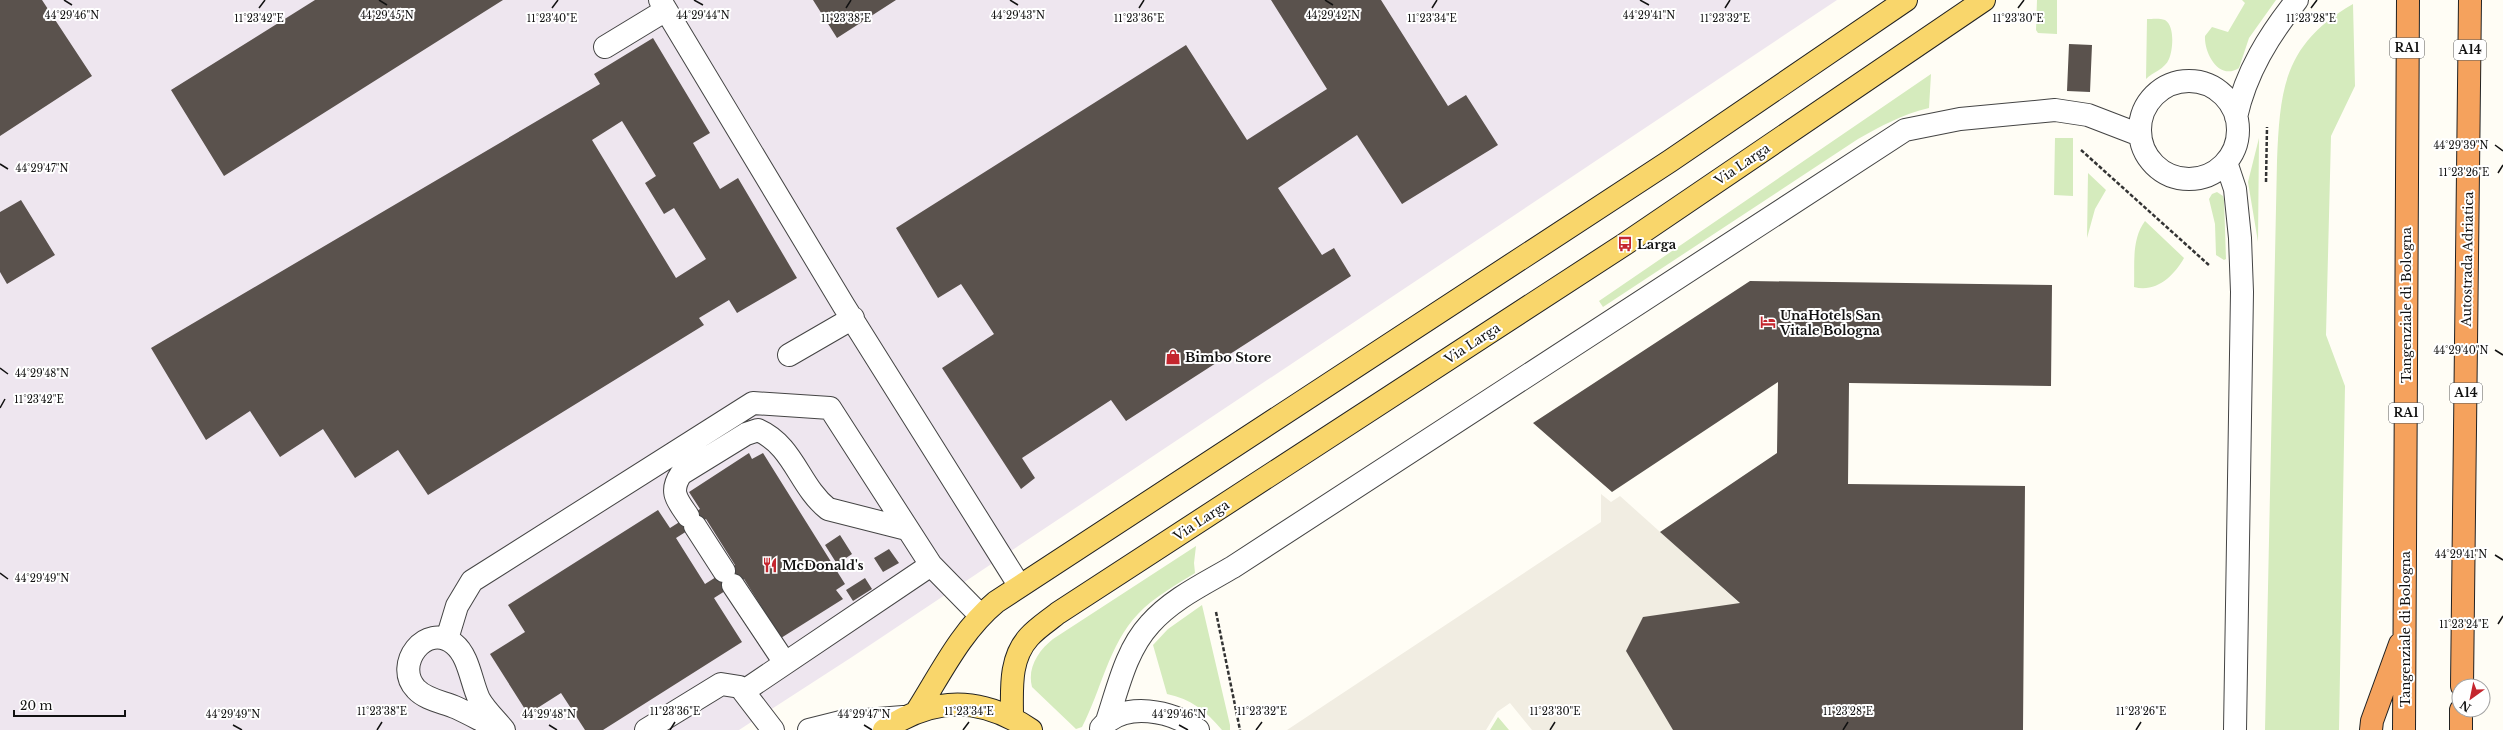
<svg xmlns="http://www.w3.org/2000/svg" width="2503" height="730" viewBox="0 0 2503 730" font-family="'Libre Baskerville',serif">
<style>
.industrial{fill:#eee6ef}
.green{fill:#d5ebbd}
.plaza{fill:#f1ede2}
.building{fill:#5a524d;fill-rule:evenodd}
.lines{fill:none;stroke-linecap:round;stroke-linejoin:round}
.minor-casing{stroke:#444;stroke-width:24}
.major-casing{stroke:#222;stroke-width:24}
.highway-casing{stroke:#222;stroke-width:24}
.path{stroke:#333;stroke-width:2.5;stroke-dasharray:4 2;stroke-linecap:butt}
.minor{stroke:#fff;stroke-width:22}
.major{stroke:#f9d66b;stroke-width:22}
.highway{stroke:#f5a25d;stroke-width:22}
.ticks{fill:none;stroke:#111;stroke-width:1.5}
.labels{text-anchor:middle;stroke-width:4;stroke-linejoin:round;paint-order:stroke}
.shield{fill:#fff;stroke:#585858;stroke-width:1}
.shield-label{font-size:12px;font-weight:bold;fill:#111}
.street-label{font-size:13px;fill:#111;stroke:#fff}
.poi-label{font-size:13px;font-weight:bold;fill:#111;stroke:#fff;text-anchor:start}
.ticks-label{font-size:10px;text-anchor:middle;fill:#111;stroke:#fff;stroke-width:4;stroke-linejoin:round;paint-order:stroke}
</style>
<rect width="100%" height="100%" fill="#fffdf5"/>
<path class="industrial" d="M0 0H1837L852 657 739 730H0Z"/>
<path class="green" d="M2037 0H2057V34L2038 33 2036 30Z
M2242 0H2276L2249 38 2239 68C2219 81 2204 53 2205 36L2212 27 2228 32 2245 3Z
M2353 4 2355 86 2331 136 2326 335 2345 386 2339 730H2265L2277 161C2280 88 2284 44 2353 4Z
M2147 19C2152 19 2160 18 2165 20 2175 26 2173 50 2169 59 2165 69 2153 72 2146 79Z
M1931 74 1929 108C1903 114 1881 126 1858 139L1603 307 1599 301Z
M2055 138H2073V196L2054 195Z
M2259 138 2258 242 2248 182Z
M2088 173 2106 190 2095 209 2087 238Z
M2217 192 2223 196 2224 200 2226 259 2224 260 2216 255 2215 224 2209 199 2212 194Z
M2145 221 2184 258C2174 276 2156 293 2134 287 2135 265 2131 240 2145 221Z
M1196 546 1194 563 1195 573C1176 585 1154 597 1138 614 1109 644 1101 691 1082 727L1076 729 1032 687C1027 668 1038 651 1053 639Z
M1202 605 1230 725V730H1222C1206 711 1191 699 1167 694L1153 645 1168 629Z
M1498 717 1509 730H1490Z"/>
<path class="plaza" d="M1601 494 1611 502 1620 496 1881 730H1532L1510 703 1497 712 1486 730H1287L1601 522Z"/>
<path class="building" d="M0 0H42L92 76 0 136Z
M315 0H503L224 176 171 90Z
M813 0H896L837 38Z
M1271 0H1381L1448 106 1466 95 1498 145 1402 204 1357 135 1278 188 1322 255 1334 248 1351 276 1126 421 1111 400 1022 458 1035 478 1021 489 942 368 994 334 961 284 938 298 896 228 1186 45 1247 140 1327 89Z
M653 38 710 133 693 143 720 189 738 178 797 278 737 313 729 300 699 318 704 325 428 495 398 450 355 478 323 429 280 457 250 411 206 440 151 348 600 84 594 74ZM622 121 656 176 645 183 664 214 674 208 706 259 676 278 592 140Z
M2069 44 2092 45 2090 92 2067 91Z
M21 200 55 255 7 284 0 272V212Z
M1750 281 2052 285 2051 386 1849 383 1848 484 2025 486 2023 730H1673L1626 651 1643 617 1740 603 1660 532 1777 453 1778 382 1612 492 1533 423Z
M749 453 752 459 763 453 845 584 836 590 843 599 781 638 744 579 714 598 742 642 603 730H585L561 693 528 714 490 654 525 632 508 605 658 510 670 528 700 509 689 492ZM706 519 735 565 705 584 676 538Z
M840 535 852 554 837 564 825 545Z
M889 549 899 563 883 572 874 558Z
M865 578 872 589 853 601 846 590Z"/>
<g class="lines">
<g class="minor-casing">
<path id="minor" d="M660 0 844 306 1019 585
M605 47 666 10
M2140 130a49 49 0 1 1 98 0a49 49 0 1 1-98 0Z
M2236 117C2246 72 2269 35 2297 0
M2226 162 2235 189 2240 238 2242 292 2235 730
M789 355 853 318
M688 516C677 500 669 492 681 474L746 434 758 430C794 446 799 486 828 509L907 529
M695 526 724 571
M733 585 785 663
M447 639 457 606 472 581 753 403 830 408 931 565 980 615
M744 691 931 565
M1107 721C1118 688 1126 650 1150 624 1172 599 1204 584 1233 567L1905 130 1960 119 2055 110 2088 115 2140 135
M1101 728C1125 700 1172 711 1198 730
M501 730C486 723 472 715 457 708 444 702 426 700 416 689 393 665 426 621 454 644 469 656 471 682 479 699 485 710 496 720 504 730
M646 730 721 684 740 687 773 730
M809 730 841 722 903 717"/>
</g>
<g class="major-casing">
<path id="major" d="M917 711C941 673 961 631 996 602L1670 161 1906 0
M1012 717C1012 689 1009 659 1029 637 1037 628 1048 621 1058 613L1625 244 1984 0
M884 730C934 696 981 696 1031 730"/>
</g>
<g class="highway-casing">
<path id="highway" d="M2462 686 2470 0
M2371 730 2372 721 2400 644
M2404 730 2408 0
M2461 730V710"/>
</g>
<path class="path" d="M2081 150 2210 266
M2266 182 2267 127
M1216 612 1240 730"/>
<use href="#minor" class="minor"/>
<use href="#major" class="major"/>
<use href="#highway" class="highway"/>
</g>
<path class="ticks" d="M64 0 72 5M379 0 387 5M694 0 703 5M1010 0 1018 5M1325 0 1333 5M1640 0 1649 5M259 8 265 0M552 8 558 0M846 8 851 0M1139 8 1144 0M1432 8 1437 0M1725 8 1730 0M2018 8 2024 0M2311 8 2317 0M2495 145 2503 151M0 164 8 169M2498 173 2503 165M2495 350 2503 355M0 368 8 374M0 408 5 399M2495 555 2503 560M0 573 8 579M2498 624 2503 616M233 725 242 730M549 725 557 730M864 725 872 730M1179 725 1188 730M377 730 382 722M670 730 675 722M963 730 969 722M1256 730 1262 722M1550 730 1555 722M1843 730 1848 722M2136 730 2141 722"/>
<defs>
<g id="bus-bare" transform="scale(1.2)"><path d="M-5-6H5V4H4V6H2V4H-2V6H-4V4H-5ZM-3.5-4V0h7V-4ZM-3.5 1.2v1.5H-2V1.2ZM2 1.2v1.5H3.5V1.2Z" fill="#c4262e" stroke="#fff" stroke-width="2.5" paint-order="stroke"/></g>
<g id="hotel-bare" transform="scale(1.2)"><path d="M-6-4.5h1.5V1H6V5H4.5V3h-9V5H-6ZM-4 0a1.8 1.8 0 1 1 3.6 0ZM.5 0V-2.5h3Q6-2.5 6 0Z" fill="#c4262e" stroke="#fff" stroke-width="2.5" paint-order="stroke"/></g>
<g id="shop-bare" transform="scale(1.2)"><path d="M-5-2.5h2.3a2.7 3.5 0 0 1 5.4 0H5L5.5 6h-11ZM-1.5-2.5h3a1.5 2.3 0 0 0-3 0Z" fill="#c4262e" stroke="#fff" stroke-width="2.5" paint-order="stroke"/></g>
<g id="restaurant-bare" transform="scale(1.2)"><path d="M-5-6h1v4h1v-4h1v4h1v-4h1v5L-1.5 .5V6h-2V.5L-5-1ZM5-6V6H3V1.5H1.5Q1.5-4 5-6Z" fill="#c4262e" stroke="#fff" stroke-width="2.5" paint-order="stroke"/></g>
</defs>
<g fill-rule="evenodd">
<use href="#bus-bare" x="1625" y="244"/>
<use href="#hotel-bare" x="1768" y="322"/>
<use href="#shop-bare" x="1173" y="357"/>
<use href="#restaurant-bare" x="770" y="565"/>
</g>
<g class="labels">
<g class="shield">
<rect x="2390" y="38" width="34" height="20" rx="3"/>
<rect x="2454" y="40" width="32" height="20" rx="3"/>
<rect x="2450" y="383" width="32" height="20" rx="3"/>
<rect x="2389" y="403" width="34" height="20" rx="3"/>
</g>
<g class="shield-label">
<text x="2407" y="52">RA1</text>
<text x="2470" y="54">A14</text>
<text x="2466" y="397">A14</text>
<text x="2406" y="417">RA1</text>
</g>
<g class="street-label">
<text transform="translate(1742 164) rotate(-34)" y="5">Via Larga</text>
<text transform="translate(2467 259) rotate(-89)" y="5">Autostrada Adriatica</text>
<text transform="translate(2406 305) rotate(-90)" y="5">Tangenziale di Bologna</text>
<text transform="translate(1472 343) rotate(-33)" y="5">Via Larga</text>
<text transform="translate(1201 520) rotate(-33)" y="5">Via Larga</text>
<text transform="translate(2405 629) rotate(-90)" y="5">Tangenziale di Bologna</text>
</g>
<g class="poi-label">
<text x="1637" y="249">Larga</text>
<text x="1780" y="320">UnaHotels San<tspan x="1780" dy="15">Vitale Bologna</tspan></text>
<text x="1185" y="362">Bimbo Store</text>
<text x="782" y="570">McDonald's</text>
</g>
</g>
<g class="ticks-label">
<text x="72" y="19">44°29'46"N</text>
<text x="387" y="19">44°29'45"N</text>
<text x="703" y="19">44°29'44"N</text>
<text x="1018" y="19">44°29'43"N</text>
<text x="1333" y="19">44°29'42"N</text>
<text x="1649" y="19">44°29'41"N</text>
<text x="846" y="22">11°23'38"E</text>
<text x="1432" y="22">11°23'34"E</text>
<text x="2018" y="22">11°23'30"E</text>
<text x="2311" y="22">11°23'28"E</text>
<text x="259" y="22">11°23'42"E</text>
<text x="552" y="22">11°23'40"E</text>
<text x="1139" y="22">11°23'36"E</text>
<text x="1725" y="22">11°23'32"E</text>
<text x="2461" y="149">44°29'39"N</text>
<text x="42" y="172">44°29'47"N</text>
<text x="2464" y="176">11°23'26"E</text>
<text x="2461" y="354">44°29'40"N</text>
<text x="42" y="377">44°29'48"N</text>
<text x="39" y="403">11°23'42"E</text>
<text x="2461" y="558">44°29'41"N</text>
<text x="42" y="582">44°29'49"N</text>
<text x="2464" y="628">11°23'24"E</text>
<text x="382" y="715">11°23'38"E</text>
<text x="675" y="715">11°23'36"E</text>
<text x="969" y="715">11°23'34"E</text>
<text x="1262" y="715">11°23'32"E</text>
<text x="1555" y="715">11°23'30"E</text>
<text x="1848" y="715">11°23'28"E</text>
<text x="2141" y="715">11°23'26"E</text>
<text x="233" y="718">44°29'49"N</text>
<text x="549" y="718">44°29'48"N</text>
<text x="864" y="718">44°29'47"N</text>
<text x="1179" y="718">44°29'46"N</text>
</g>
<g transform="translate(2471 698) rotate(213)"><circle r="19" fill="#ffffff" stroke="#a0a0a0"/>
<path d="M0-3L7 15L0 10L-7 15Z" fill="#c4262e"/>
<text y="-6" font-size="11" font-weight="bold" text-anchor="middle" fill="#111111">N</text>
</g>
<path d="M14 710v6h111v-6" fill="none" stroke="#111111" stroke-width="2"/>
<text x="20" y="710" font-size="12" fill="#111111" stroke="#ffffff" stroke-width="3" paint-order="stroke">20 m</text>
</svg>
